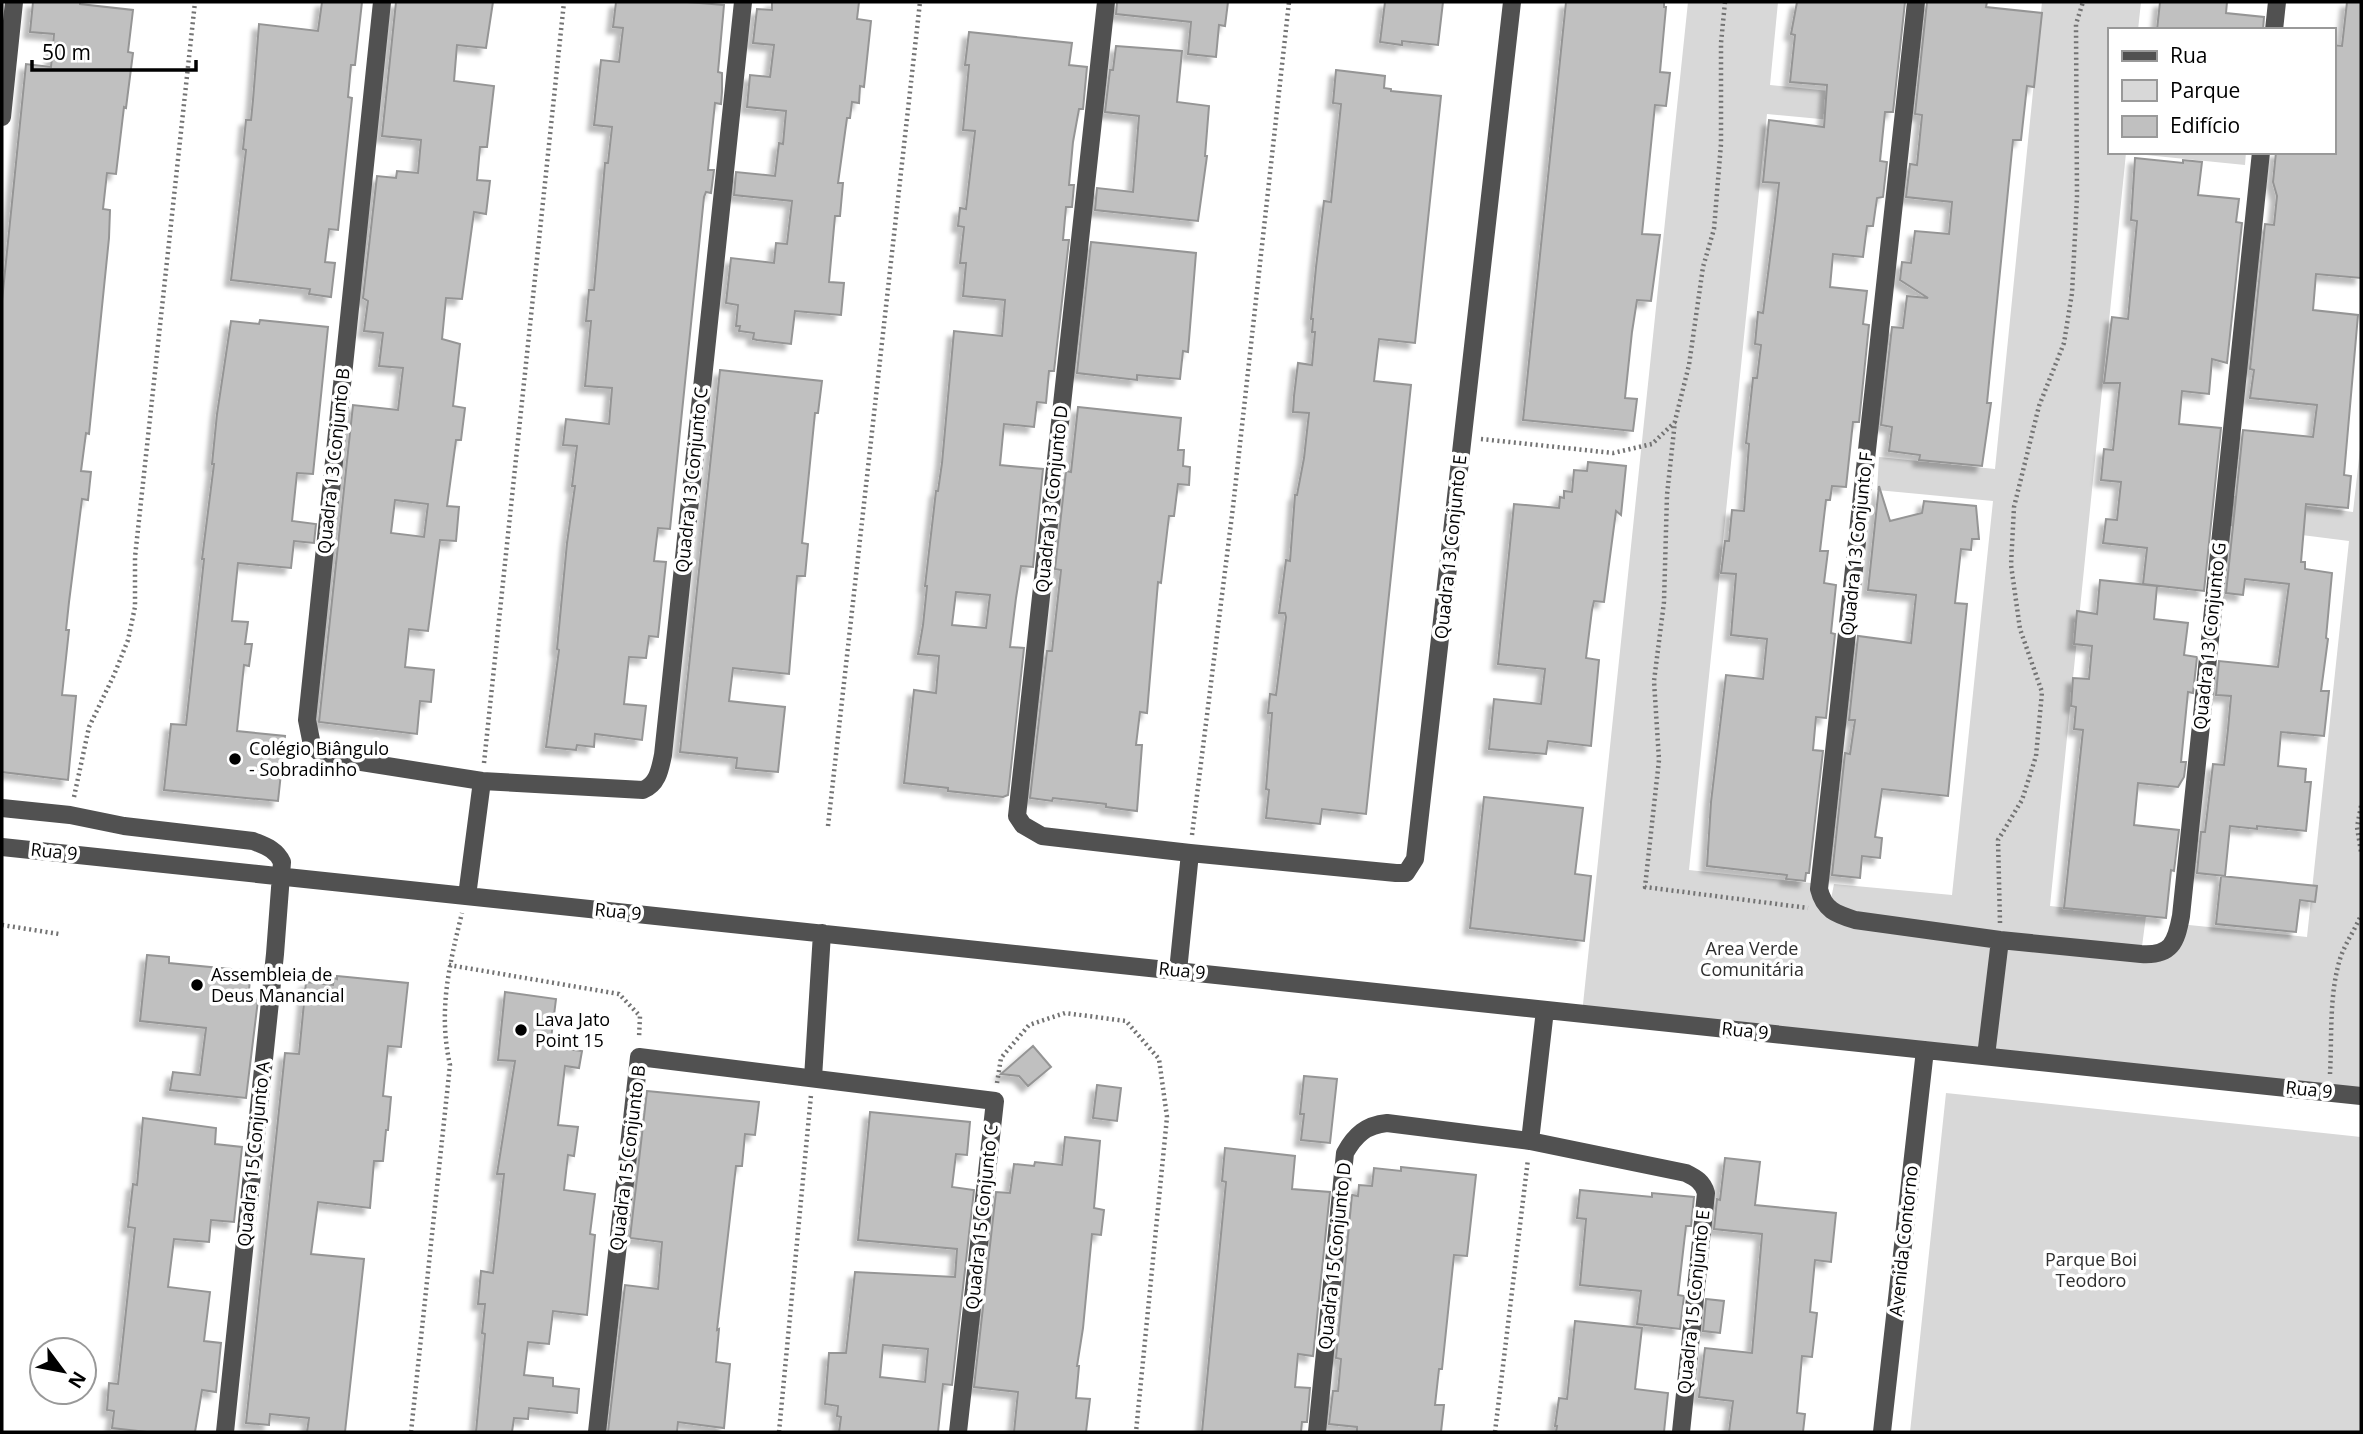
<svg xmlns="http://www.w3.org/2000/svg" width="2363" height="1434" viewBox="0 0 2363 1434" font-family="'Open Sans',sans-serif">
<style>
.green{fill:#d8d8d8}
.building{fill:#c0c0c0;stroke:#959595;stroke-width:2;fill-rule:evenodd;filter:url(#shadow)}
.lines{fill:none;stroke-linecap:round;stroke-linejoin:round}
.path{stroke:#737373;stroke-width:4.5;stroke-dasharray:2 3.5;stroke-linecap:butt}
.minor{stroke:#515151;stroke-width:18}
.poi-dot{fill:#000;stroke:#fff;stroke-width:2.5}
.labels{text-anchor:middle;stroke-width:7;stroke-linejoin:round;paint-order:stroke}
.street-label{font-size:18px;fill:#000;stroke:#fff}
.poi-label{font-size:18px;fill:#000;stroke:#fff;text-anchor:start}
.park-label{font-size:18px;fill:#2f2f2f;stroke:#fff}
</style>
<defs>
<filter id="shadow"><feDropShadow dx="-6" dy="6" stdDeviation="2" flood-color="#0004"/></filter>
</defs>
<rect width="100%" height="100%" fill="#fff"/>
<path class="green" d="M1688 2H1778L1770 85 1887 97 1884 125 1767 114 1689 870 1820 884 1829 909 1834 884 1952 895 1993 501 1877 490 1879 457 1995 469 2042 2H2141L2138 30H2109V152H2246L2245 165 2126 153 2050 906 2146 916 2141 954 2157 955 2179 924 2307 937 2349 541 2222 525 2225 495 2353 512 2361 440V1096L1582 1014Z
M1946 1093 2361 1137V1432H1910Z"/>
<path class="building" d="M33 2H80V4L133 10 128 52 133 53 126 108 124 107 116 174 107 173 103 209 110 210 109 238 89 434 86 433 81 471 91 472 88 500 82 499 69 602 66 630H69L62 695 76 696 68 780 2 772V301L26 64 51 67 54 34 30 32Z
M322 2H362L355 65H351L348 97 352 98 338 230 329 229 325 262 335 263 331 297 309 294 310 289 231 280 246 150 243 149 246 120H251L253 100 259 24 318 31Z
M396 2H493L486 48 457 45 454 81 494 86 487 147H480L477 180 490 181 486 214 474 212 462 299 446 298 442 339 460 344 453 406 465 408 461 440H456L447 506 459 507 456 541 440 540 428 631 409 629 405 667 434 670 431 702 420 701 417 734 319 722 353 405 398 410 403 368 379 366 383 333 364 331 368 301 363 298 377 176 396 178 397 171 418 173 421 140 382 136ZM395 500 428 504 424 537 391 533Z
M616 2H687L724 5 718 72 722 73V92L721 104 715 103 708 170H714L711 193 706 192 704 197 670 529 658 528 654 561 666 562 658 637 649 636 646 658 629 657 624 704 646 706 642 740 595 734 594 747 577 745 576 750 546 747 559 650 557 649 567 543 575 486H572L577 446 563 445 566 419 609 424 612 388 585 386 591 321H586L589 290H594L605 163H608L612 127 594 125 601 60 619 62 623 28 613 27Z
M772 2H859L857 19 871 21 864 87 860 86 859 103 852 102 850 118H847L838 183H843L840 216H835L829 282 844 283 841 315 795 311 791 344 757 340 753 339 754 333 739 331 740 326H736L738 305 726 303 731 258 774 263 776 243 787 244 792 201 734 195 736 172 775 176 779 143 783 144 786 111 747 107 750 75 770 77 774 45 753 43 757 9 772 10Z
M1117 2H1228L1225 26 1219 25 1216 57 1188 54 1191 22 1116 14Z
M1385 2H1443L1438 45 1402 41V45L1380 42Z
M1566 2H1664V7H1666L1660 72 1670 73 1666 106 1655 105 1642 234 1660 235 1651 301 1637 300 1632 332 1625 398 1637 399 1633 431 1523 420Z
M1797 2H1905L1893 112H1885L1880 161 1887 162 1883 197 1877 198 1873 226H1867L1863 257 1833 254 1830 287 1867 291 1863 324 1869 325 1859 422H1853L1846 487 1832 486 1830 500H1826L1820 551H1828L1824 583 1836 585 1831 633 1835 634 1826 718 1816 717 1813 750 1823 751 1809 873H1806L1805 881 1786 879 1787 875 1707 866 1711 802 1726 675 1763 679 1767 639 1731 635 1736 574 1721 573 1725 541H1729L1732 510 1744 511 1749 444 1746 443 1753 378H1757L1761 345 1755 344 1758 312 1763 313 1775 219 1779 183 1763 182 1769 120 1824 127 1827 85 1790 82 1795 35 1791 34Z
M1927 2H1987L1986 7 2042 13 2034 87 2027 86 2021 140H2013L1987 403H1991L1982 466 1919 460 1920 455 1889 451 1892 427 1881 425 1892 327 1903 328 1907 296 1928 298 1900 280 1902 262 1911 263 1915 231 1949 234 1952 202 1906 197 1910 164 1917 165 1922 115 1915 114Z
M2160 2H2227L2226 13 2264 17 2263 30H2157Z
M2347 2H2361V278L2316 274 2313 310 2358 315 2344 475 2351 476 2348 508 2306 504 2301 562H2305V569L2332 573 2326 638 2328 639 2321 691H2329L2324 736 2281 732 2278 766 2306 769 2305 782H2311L2306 831 2257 826V829L2230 826 2225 876 2197 873 2201 832H2205L2213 764 2224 765 2228 729 2231 696 2216 695 2219 661 2278 667 2289 584 2245 579 2243 595 2226 593 2243 430 2313 437 2317 405 2250 398 2254 370 2250 369 2265 224 2274 225 2277 196 2273 182 2276 152H2333V45L2342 46Z
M969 32 1072 43 1069 65 1087 67 1083 109H1079L1073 142 1069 185H1074L1072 207H1066L1063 240H1069L1054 371H1049L1046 403 1037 402 1034 427 1004 424 1000 465 1043 469 1033 567 1021 566 1016 598 1010 647 1024 648 1008 795 1003 797 948 791V788L904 783 914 690 936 693 939 656 918 654 923 625 927 586H925L936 491H938L942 463 954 331 1002 336 1005 300 963 296 966 263H960L964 227 958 226 960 208 966 209 975 131 963 130 969 65H965ZM956 592 990 595 986 628 952 625Z
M1116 46 1182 51 1177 102 1209 106 1205 156H1207L1198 221 1095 210 1097 188 1133 192 1139 116 1105 112 1110 70H1113Z
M1336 70 1385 76 1384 88 1391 89V91L1441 96 1415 343 1379 339 1374 381 1411 385 1366 814 1322 809 1320 824 1266 818 1269 790 1266 789 1272 713H1268L1270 694 1276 695 1286 617 1285 613H1279L1286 560 1290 561 1295 495H1297L1304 458 1309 413 1293 412 1294 396 1298 363 1312 365 1315 332H1312L1313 319H1311L1316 267 1324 201 1331 202 1341 104 1333 103Z
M2135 158 2183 163V160L2202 162 2198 195 2239 199 2236 222 2242 223 2227 363 2212 359 2209 394 2182 391 2179 424 2221 428 2204 591 2143 584 2147 548 2103 543 2106 519 2117 520 2121 482 2101 480 2104 449 2113 450 2120 383H2104L2112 317 2128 319 2137 221 2131 220Z
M1091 242 1196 253 1188 352 1183 351 1180 379 1137 375V380L1077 373Z
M260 320 328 327 313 474 297 473 292 521 316 524 314 543 294 541 291 568 238 563 232 621 248 622 245 644H252L249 666 244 665 237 731 285 736 278 801 164 790 171 724 186 725 204 559H202L214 464H212L217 414 231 321 259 324Z
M720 370 822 381 818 413H815L802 543 808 544 805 576H797L789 674 733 668 729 701 785 707 778 772 736 768 737 758 680 752Z
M1078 407 1181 418 1178 450H1184L1183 466 1190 467 1189 485 1178 484 1174 516H1169L1161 583 1158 582 1147 713 1140 712 1136 745H1142L1137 811 1106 807V804L1053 798 1052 801 1030 798 1047 651H1052L1061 570 1055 569 1066 471 1071 472Z
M1588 462 1626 466 1621 515 1616 511 1604 602 1594 601 1592 610 1586 658 1599 660 1591 746 1548 741 1546 754 1489 749 1494 699 1541 704 1545 669 1498 664 1514 504 1559 508 1560 497 1564 498V491L1572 492 1574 470 1587 471Z
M1879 486 1890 521 1922 513 1924 501 1976 506 1979 539H1972L1971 550 1961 549 1955 603 1967 604 1948 796 1882 789 1875 837 1882 838 1880 858 1862 856 1860 878 1832 875 1845 753 1850 754 1855 720H1849L1858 636 1911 643 1916 595 1868 590Z
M2100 580 2157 586 2154 619 2188 623 2184 655 2197 657 2193 693 2188 692 2181 762H2186L2184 777 2178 787 2138 783 2134 825 2179 830 2174 871 2171 870 2166 918 2064 908 2083 730 2074 729 2076 707 2071 706 2073 678 2089 679 2092 646 2074 644 2077 611 2097 614Z
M1484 797 1583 808 1575 874 1591 876 1584 941 1470 928Z
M2221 876 2317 886 2315 902 2300 900 2296 932 2216 924Z
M147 955 169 957V963L251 971 248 999 258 1000 246 1098 170 1090 173 1072 200 1075 206 1028 140 1021Z
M337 976 408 983 401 1047 388 1046 383 1096 391 1097 388 1130H386L383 1161H374L370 1208 318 1202 311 1254 364 1259 345 1432H307L309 1418 270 1414 269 1425 246 1423 285 1053 299 1054 306 982 333 985 334 978 337 979Z
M505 992 556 999 550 1047 582 1051 579 1068 565 1066 558 1125 578 1127 574 1156 568 1155 564 1190 595 1194 590 1234 595 1235 587 1315 553 1311 549 1344 528 1342 524 1375 553 1378V1386L579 1389 577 1413 529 1408 528 1419 514 1418 512 1432H476L485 1334 482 1333 485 1304H478L481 1271 493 1273 504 1174H497L515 1061 498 1060Z
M1033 1046 1051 1067 1028 1086 1019 1076 1001 1074Z
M1304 1076 1337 1079 1330 1143 1301 1140 1304 1114H1300Z
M1097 1085 1121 1088 1117 1121 1093 1118Z
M647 1091 759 1102 755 1135 745 1134 742 1166H736L717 1330 719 1329 716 1362 730 1364 724 1428 678 1422 677 1432H608L625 1285 658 1289 662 1242 630 1238Z
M870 1112 970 1122 967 1155 956 1154 952 1187 974 1190 952 1385 943 1384 938 1432H839L841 1417 837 1416 838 1406 825 1404 829 1353H846L855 1272 955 1277 957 1249 858 1240ZM883 1345 928 1349 925 1382 880 1377Z
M143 1118 216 1128 215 1144 242 1147 234 1222 211 1220 209 1242 174 1239 168 1287 210 1292 204 1341 221 1343 216 1392 202 1390 195 1432H147L112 1428 114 1411 107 1410 109 1383 118 1384 135 1228 128 1227 133 1184 137 1185Z
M1065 1137 1100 1141 1094 1208 1104 1210 1101 1235 1092 1234 1083 1328 1077 1366H1079L1076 1398 1090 1399 1086 1432H1014L1018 1392 974 1387 996 1192 1010 1193 1014 1164 1034 1166 1035 1162 1062 1165Z
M1225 1148 1295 1156 1292 1189 1330 1192 1313 1356 1298 1354 1295 1387 1310 1388 1307 1422H1302L1301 1432H1202L1226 1182 1222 1181Z
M1725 1158 1760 1162 1755 1205 1836 1213 1831 1262 1815 1260 1810 1312 1817 1313 1812 1357 1802 1356 1797 1413 1805 1414 1803 1432H1729L1733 1401 1699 1397 1705 1348 1752 1353 1762 1234 1714 1229 1717 1199 1720 1200Z
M1401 1167 1476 1175 1467 1256 1454 1255 1442 1369H1439L1435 1405H1444L1441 1432H1357V1427L1329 1424 1333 1391H1338L1341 1359 1336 1358 1352 1195 1358 1196 1359 1185 1372 1186 1374 1168 1401 1171Z
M1580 1190 1652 1197V1193L1694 1197 1691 1226H1686L1678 1295 1684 1296 1680 1329 1637 1324 1641 1291 1580 1285 1586 1219 1577 1218Z
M1706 1299 1724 1301 1720 1333 1703 1331Z
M1575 1321 1642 1328 1635 1389 1668 1393 1664 1432H1556L1557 1426H1555L1559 1398 1567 1399Z"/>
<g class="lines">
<path class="path" d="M1725 2 1721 43V144L1714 229 1703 267 1689 365 1675 421 1667 495 1664 602 1654 681 1659 760 1645 887 1808 908
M1481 439 1613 453 1652 444 1675 422
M484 763 564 2
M74 797 89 727 114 675 128 640 135 607V557L195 2
M2361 806 2357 827 2361 852
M828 826 920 2
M1192 835 1233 507 1289 2
M2000 923 1998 840 2022 800 2036 756 2042 692 2020 629 2011 565 2014 507 2039 406 2064 343 2072 293 2077 197 2076 24 2083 2
M2 925 59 934
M449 965 619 994 640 1016 639 1038
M2330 1074C2332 1037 2329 995 2340 959 2345 943 2355 930 2361 915
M997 1083 1001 1058 1029 1025 1065 1013 1126 1021 1159 1059 1167 1117 1136 1432
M411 1432 450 1065C438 1011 449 966 462 913
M779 1432 811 1095
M1495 1432 1528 1159"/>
<path class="minor" d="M382 2 307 720 312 745 319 752 330 757 482 781 643 790C658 784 660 769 663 755L743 2
M1106 2 1017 816 1023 825 1042 836 1190 853 1396 873H1406L1415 859 1512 2
M1916 2 1819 889C1824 910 1836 914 1855 920L2000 940 2141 954C2171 956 2176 943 2181 916L2261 152
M2274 30 2277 2
M2 117 14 2
M2 808 70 815 124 826 253 841C265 846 276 849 282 862L275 954 225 1432
M2 847 2361 1096
M467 896 482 781
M1178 971 1190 853
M1986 1056 2000 940
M813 1078 822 933
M1530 1141 1545 1010
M597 1432 639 1057 995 1101 958 1432
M1317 1432 1345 1153C1355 1135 1366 1125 1387 1123L1530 1141 1686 1173C1696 1178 1703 1182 1706 1193L1681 1432
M1882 1432 1925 1050"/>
</g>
<g class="poi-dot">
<circle cx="235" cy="759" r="7"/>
<circle cx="197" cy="985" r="7"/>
<circle cx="521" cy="1030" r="7"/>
</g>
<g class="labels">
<g class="street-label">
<text transform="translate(334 461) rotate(-84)" y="6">Quadra 13 Conjunto B</text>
<text transform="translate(692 480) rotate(-84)" y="6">Quadra 13 Conjunto C</text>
<text transform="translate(1052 499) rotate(-84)" y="6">Quadra 13 Conjunto D</text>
<text transform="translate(1857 544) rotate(-84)" y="6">Quadra 13 Conjunto F</text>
<text transform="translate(1451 547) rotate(-84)" y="6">Quadra 13 Conjunto E</text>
<text transform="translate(2210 636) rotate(-84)" y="6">Quadra 13 Conjunto G</text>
<text transform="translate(54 852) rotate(6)" y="6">Rua 9</text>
<text transform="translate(618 912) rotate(6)" y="6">Rua 9</text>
<text transform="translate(1182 971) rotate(6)" y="6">Rua 9</text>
<text transform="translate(1745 1031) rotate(6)" y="6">Rua 9</text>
<text transform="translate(2309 1090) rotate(6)" y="6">Rua 9</text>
<text transform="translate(254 1154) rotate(-84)" y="6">Quadra 15 Conjunto A</text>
<text transform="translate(628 1158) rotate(-83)" y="6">Quadra 15 Conjunto B</text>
<text transform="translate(982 1217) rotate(-84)" y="6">Quadra 15 Conjunto C</text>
<text transform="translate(1904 1241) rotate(-84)" y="6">Avenida Contorno</text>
<text transform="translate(1335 1256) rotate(-84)" y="6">Quadra 15 Conjunto D</text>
<text transform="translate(1694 1302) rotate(-84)" y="6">Quadra 15 Conjunto E</text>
</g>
<g class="poi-label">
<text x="249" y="755">Colégio Biângulo<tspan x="249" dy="21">- Sobradinho</tspan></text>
<text x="211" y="981">Assembleia de<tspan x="211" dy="21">Deus Manancial</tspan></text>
<text x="535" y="1026">Lava Jato<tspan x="535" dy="21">Point 15</tspan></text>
</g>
<g class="park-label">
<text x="1752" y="955">Area Verde<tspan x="1752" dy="21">Comunitária</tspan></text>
<text x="2091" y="1266">Parque Boi<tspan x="2091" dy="21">Teodoro</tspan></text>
</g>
</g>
<rect width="2363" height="1434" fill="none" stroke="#000000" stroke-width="7"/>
<rect x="2108" y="28" width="228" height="126" fill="#ffffff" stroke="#999999" stroke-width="2"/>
<rect x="2122" y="51" width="35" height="10" fill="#515151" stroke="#999999" stroke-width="2"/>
<text x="2170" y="63" font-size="21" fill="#000000">Rua</text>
<rect x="2122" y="80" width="35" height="21" fill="#d8d8d8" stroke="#999999" stroke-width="2"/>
<text x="2170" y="98" font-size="21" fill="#000000">Parque</text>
<rect x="2122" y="116" width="35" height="21" fill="#c0c0c0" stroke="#999999" stroke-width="2"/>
<text x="2170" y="133" font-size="21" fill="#000000">Edifício</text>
<g transform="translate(63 1371) rotate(122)"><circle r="33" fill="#ffffff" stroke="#999999" stroke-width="2"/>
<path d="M0-5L12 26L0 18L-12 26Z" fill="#000000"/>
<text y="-10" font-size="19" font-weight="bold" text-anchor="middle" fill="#000000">N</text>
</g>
<path d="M32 60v10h164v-10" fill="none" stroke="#000000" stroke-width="3.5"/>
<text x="42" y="60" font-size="21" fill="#000000" stroke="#ffffff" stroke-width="5" paint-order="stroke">50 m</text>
</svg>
